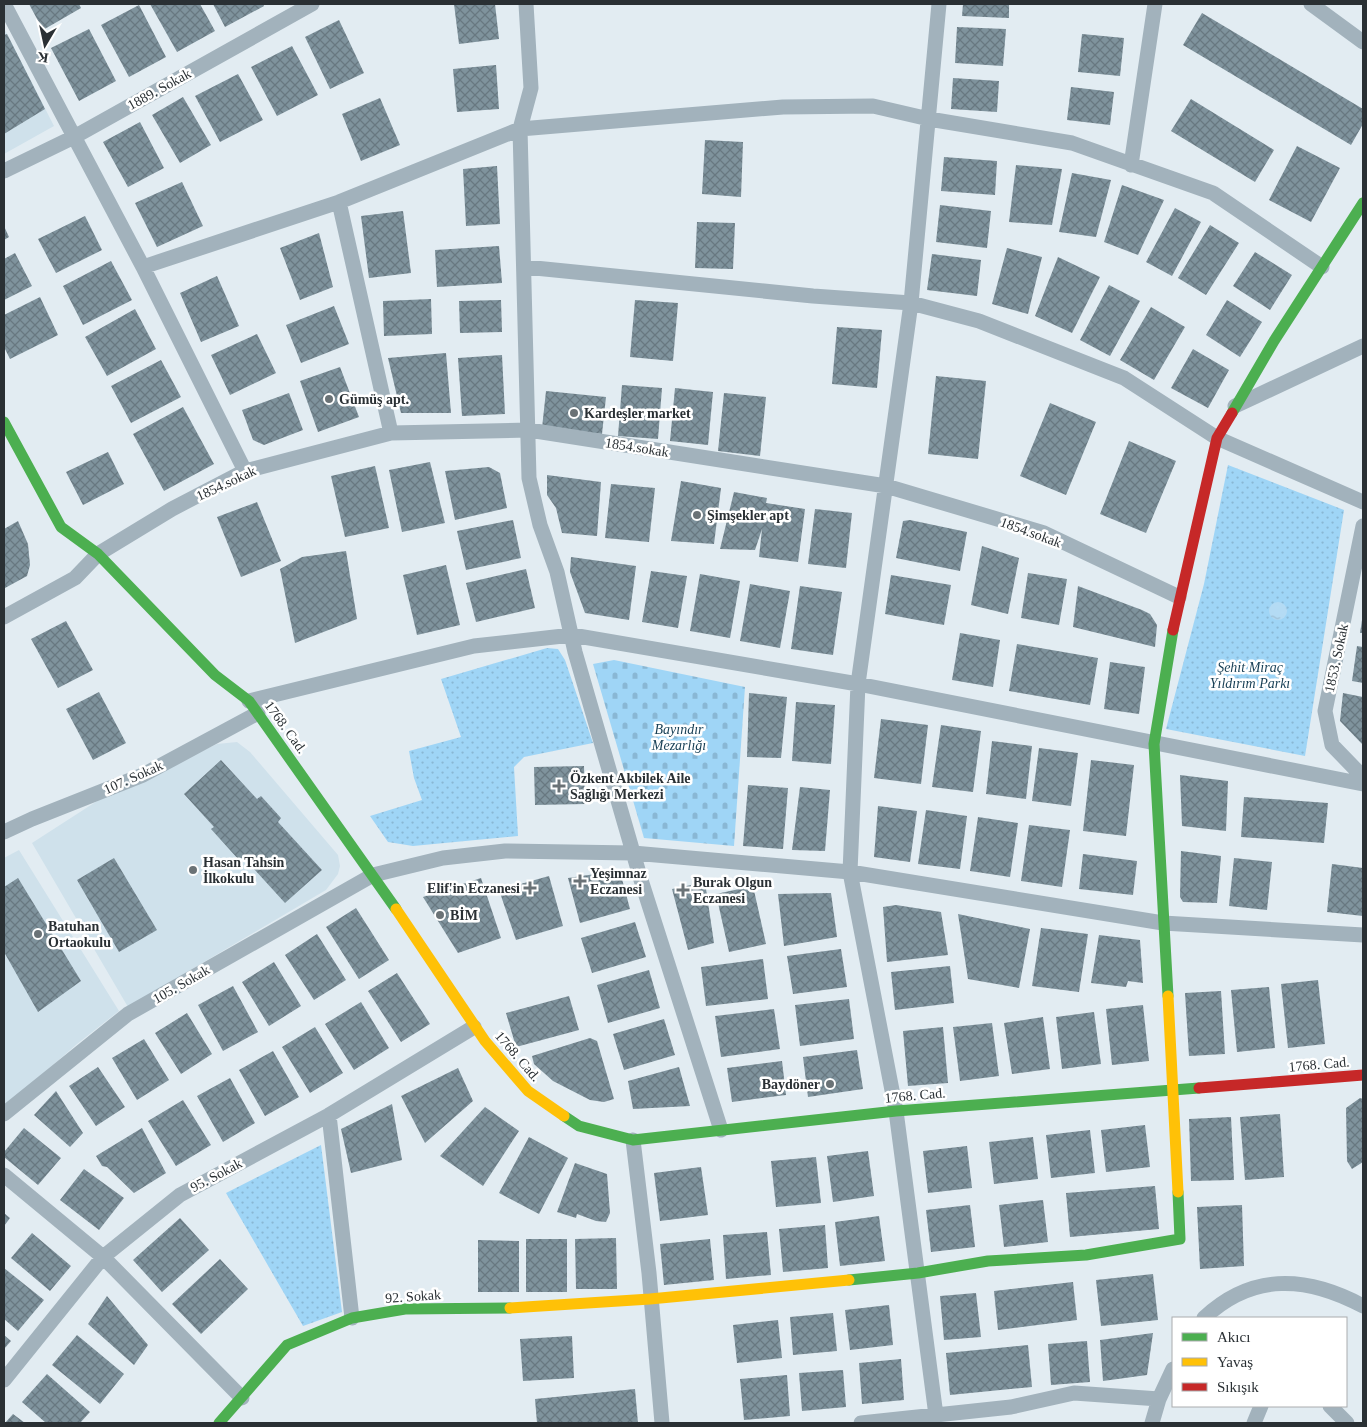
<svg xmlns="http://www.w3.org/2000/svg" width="1367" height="1427" viewBox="0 0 1367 1427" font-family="Georgia,serif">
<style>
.built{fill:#cfe1eb}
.grass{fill:url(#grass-dots)}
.cemetery{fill:url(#cemetery-stones)}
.water{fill:url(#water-ripples)}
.building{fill:url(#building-cross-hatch)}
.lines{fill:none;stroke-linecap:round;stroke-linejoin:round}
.street{stroke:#a2b2bc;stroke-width:15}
.fast{stroke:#4caf50;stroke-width:11}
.slow{stroke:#ffc107;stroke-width:11}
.jam{stroke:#c62828;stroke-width:11}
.poi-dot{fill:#6a7276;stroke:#fff;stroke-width:2}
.labels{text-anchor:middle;stroke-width:5;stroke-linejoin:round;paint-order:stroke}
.street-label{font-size:14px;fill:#2a3034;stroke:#fff}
.poi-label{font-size:14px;font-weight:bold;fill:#2a3034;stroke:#fff;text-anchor:start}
.park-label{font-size:14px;font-style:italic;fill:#173f55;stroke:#fff}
</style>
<defs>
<pattern id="grass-dots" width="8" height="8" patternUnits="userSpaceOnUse" patternTransform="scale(1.25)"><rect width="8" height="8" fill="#9fd5f6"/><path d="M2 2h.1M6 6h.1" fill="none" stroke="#89b7d4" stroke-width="1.8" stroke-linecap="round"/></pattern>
<pattern id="cemetery-stones" width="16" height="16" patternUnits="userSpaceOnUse" patternTransform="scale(1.25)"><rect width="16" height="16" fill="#9fd5f6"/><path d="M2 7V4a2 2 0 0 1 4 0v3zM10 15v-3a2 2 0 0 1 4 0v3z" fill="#89b7d4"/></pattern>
<pattern id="water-ripples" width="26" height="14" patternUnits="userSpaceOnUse" patternTransform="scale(1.25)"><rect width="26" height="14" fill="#b4dbf4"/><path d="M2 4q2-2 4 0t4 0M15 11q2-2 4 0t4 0" fill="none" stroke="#9bbcd2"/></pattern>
<pattern id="building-cross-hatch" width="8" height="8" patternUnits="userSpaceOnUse" patternTransform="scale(1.25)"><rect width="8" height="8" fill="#7f939d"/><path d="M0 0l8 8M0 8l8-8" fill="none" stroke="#687881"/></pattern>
</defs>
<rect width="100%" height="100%" fill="#e2ecf2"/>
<path class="built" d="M4 28 54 126 4 154Z
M237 742 250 752 338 855 340 866 338 874 326 890 128 1007 32 843 108 794 217 744Z
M19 850 119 1011 77 1044 4 1108V858Z"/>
<path class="grass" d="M1228 465 1344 510 1305 756 1166 729 1204 584Z
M547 648 558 649 565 660 593 743 524 757 514 767 518 836 413 846 388 842 370 816 422 800 414 778 409 751 461 737 441 679Z
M321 1145 342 1312 303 1326 226 1193Z"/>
<path class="cemetery" d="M614 660 745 687 734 846 644 838 593 664Z"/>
<path class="water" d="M1269 611a9 9 0 1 1 18 0a9 9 0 1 1-18 0Z"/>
<path class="building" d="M29 4H79L81 8 43 30Z
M150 4H200L215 31 177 52Z
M213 4H263L264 6 225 27Z
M454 4H495L499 39 459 44Z
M963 4H1009V18L962 16Z
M139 5 166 57 129 77 101 25Z
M1202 13 1363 109V124L1351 145 1183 45Z
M339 20 364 73 330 89 305 37Z
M957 27 1006 29 1003 66 955 63Z
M89 29 116 81 79 101 51 48Z
M7 34 45 109 4 134V35Z
M1082 34 1124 38 1120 76 1078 72Z
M292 46 318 95 277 116 251 67Z
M496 65 499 109 457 112 453 69Z
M238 74 263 120 220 142 195 96Z
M953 78 999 81 997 112 951 109Z
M1071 87 1114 92 1110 125 1067 120Z
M183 97 211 145 180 163 152 115Z
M380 98 400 145 361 161 342 114Z
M1191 99 1274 150 1255 182 1171 131Z
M140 122 164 168 128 187 103 142Z
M705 140 743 142 741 197 702 194Z
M1297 146 1340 168 1311 222 1269 200Z
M944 157 997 161 995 195 941 191Z
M1016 165 1062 169 1052 225 1009 222Z
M497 166 500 224 466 226 463 169Z
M1072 173 1111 180 1096 237 1059 232Z
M182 182 203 226 157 247 135 203Z
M1122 185 1164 200 1138 255 1104 242Z
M940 205 991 211 987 248 936 242Z
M1175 208 1201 222 1172 276 1146 262Z
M403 211 411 273 369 278 361 216Z
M85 216 102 250 56 273 38 239Z
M697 222 735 223 733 269 695 268Z
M1210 225 1239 243 1206 295 1178 278Z
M4 226 9 237 4 240Z
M319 233 333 287 300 300 280 248Z
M499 246 502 283 437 287 435 250Z
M1007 248 1042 257 1028 314 992 304Z
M1255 252 1292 275 1270 310 1233 286Z
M15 253 32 286 4 300V259Z
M932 254 981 260 977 296 927 290Z
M1058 257 1100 277 1072 333 1035 316Z
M111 261 132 300 83 325 63 286Z
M217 276 239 326 201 342 180 293Z
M1109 285 1140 301 1110 356 1080 340Z
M40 297 58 335 10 359 4 347V315Z
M431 299 432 334 384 336 383 301Z
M501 300 502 332 460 333 459 301Z
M635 300 678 303 673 361 630 357Z
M1227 300 1262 322 1240 357 1206 335Z
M334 306 349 344 301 363 286 325Z
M1151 307 1185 327 1154 380 1120 360Z
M135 309 156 349 107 376 85 337Z
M837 327 882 330 877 388 832 384Z
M257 334 276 373 230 395 211 355Z
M1193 349 1229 370 1208 408 1171 388Z
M446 353 451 413H401L388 358Z
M502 355 505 414 462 416 458 358Z
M161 360 181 397 131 423 111 386Z
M340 367 359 417 318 432 300 381Z
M936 376 986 381 978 459 928 454Z
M622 385 662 388 658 439 618 436Z
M675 388 713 392 708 445 670 441Z
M546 391 606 397 602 434 542 428Z
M289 393 303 430 264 445 253 440 242 410Z
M724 393 766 397 760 456 718 451Z
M1050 403 1096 422 1066 495 1020 476Z
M183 407 214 464 164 491 133 434Z
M1129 441 1176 461 1146 533 1100 514Z
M108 452 124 484 83 505 66 472Z
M430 462 445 523 402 532 389 470Z
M375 466 389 528 345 537 331 476Z
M489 467 500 473 507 508 455 520 445 471Z
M547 475 601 482 597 536 562 533 556 508 547 495Z
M681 481 721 488 714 544 671 541Z
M611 484 655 488 649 542 605 538Z
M734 492 767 498 766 503 805 509 798 562 759 557 762 529 755 550 720 549Z
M257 502 281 561 241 577 217 517Z
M815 509 852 513 846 568 808 564Z
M513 520 521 558 466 570 457 531Z
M910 520 967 532 960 571 896 558 903 521Z
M18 521 28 544 30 565 27 576 5 588 4 529Z
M982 546 1019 558 1008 614 971 605Z
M346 551 357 619 295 643 280 569 302 557Z
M571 557 636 566 629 620 585 613 570 572Z
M446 565 460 625 417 635 403 575Z
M526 569 535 608 476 622 466 583Z
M651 571 687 576 678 628 642 622Z
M1028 573 1067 579 1059 625 1021 618Z
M700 574 740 581 730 638 690 631Z
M891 575 951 585 944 625 885 614Z
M750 584 790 591 780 648 740 641Z
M800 586 842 592 833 655 791 649Z
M1078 586 1142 610 1150 614 1157 625 1155 647 1073 627Z
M1362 620 1363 621V633H1360Z
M66 621 93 670 58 688 31 639Z
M960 633 1000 640 993 687 952 680Z
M1017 644 1098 658 1090 705 1009 691Z
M1357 646 1363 647V683L1352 681Z
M1110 662 1145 667 1139 714 1104 709Z
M99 692 126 743 93 760 66 709Z
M749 693 787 697 781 758 747 757Z
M1343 693 1363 697V745L1340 721Z
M796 702 835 705 831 764 792 761Z
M881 719 928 725 921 784 874 778Z
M941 725 981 731 973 792 932 787Z
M992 741 1032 746 1026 799 986 794Z
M1039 748 1078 753 1071 806 1032 801Z
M221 760 257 799 261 796 281 818 278 822 322 870 285 903 243 857 239 860 211 829 214 827 184 794Z
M1091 760 1134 765 1126 836 1083 831Z
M584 766 585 804 535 805 534 767Z
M1180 775 1228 781 1226 831 1182 826Z
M748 785 788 788 783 849 743 846Z
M800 787 830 790 825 851 792 850Z
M1244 797 1328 803 1324 843 1241 837Z
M878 806 917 811 910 862 874 857Z
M926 810 967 816 960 869 918 864Z
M978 817 1018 823 1010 877 970 871Z
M1029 825 1070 830 1062 887 1021 881Z
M1181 851 1221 856 1217 903 1183 902 1180 897Z
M1083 854 1137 861 1133 895 1079 889Z
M114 858 157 930 119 952 77 880Z
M1234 858 1272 862 1267 910 1229 906Z
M1332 864 1363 868V916L1327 912Z
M609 872 622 879 630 909 580 923 568 878Z
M549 876 563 926 516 940 499 890Z
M18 878 81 981 38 1012 4 952V887Z
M481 878 501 938 458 953 423 897Z
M705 882 714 943 688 950 672 889Z
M753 886 766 944 729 952 716 894Z
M831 893 837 937 784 946 778 894Z
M896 905 941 912 948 955 887 962 883 907Z
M356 908 389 960 359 979 326 927Z
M958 914 1030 929 1019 988 968 979Z
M635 922 646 957 592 973 581 938Z
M1041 928 1088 934 1079 992 1032 986Z
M317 934 346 980 314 1000 285 955Z
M1099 935 1140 940 1143 983 1128 981 1126 987 1091 983Z
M841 949 847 987 793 994 787 956Z
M763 959 768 999 706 1006 701 967Z
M274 962 301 1006 269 1026 242 982Z
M950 966 954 1003 895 1010 891 972Z
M649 970 660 1008 608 1023 597 985Z
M397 973 430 1024 401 1042 368 991Z
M1318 980 1325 1044 1288 1048 1281 984Z
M233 986 258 1032 223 1051 198 1005Z
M1269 987 1275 1048 1237 1052 1231 990Z
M1221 991 1225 1054 1189 1056 1185 993Z
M569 996 579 1030 516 1047 506 1013Z
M849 999 854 1039 800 1046 795 1005Z
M361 1002 389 1048 354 1070 325 1024Z
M1143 1005 1149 1061 1112 1065 1106 1009Z
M774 1009 780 1049 721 1057 715 1016Z
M1094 1012 1101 1064 1062 1069 1056 1017Z
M187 1013 212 1054 181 1074 155 1033Z
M1043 1017 1050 1069 1012 1074 1004 1023Z
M664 1019 675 1055 624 1070 613 1034Z
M992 1023 999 1076 960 1081 953 1027Z
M315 1027 343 1073 310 1093 282 1047Z
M943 1027 948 1083 908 1086 903 1031Z
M590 1038 597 1041 614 1099 604 1102 590 1100 553 1081 534 1064 532 1056Z
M144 1039 169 1080 137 1100 112 1058Z
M857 1050 863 1089 808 1097 803 1057Z
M273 1051 299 1097 265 1116 239 1070Z
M782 1061 786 1095 732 1102 727 1068Z
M98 1067 125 1107 96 1126 69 1086Z
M679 1067 690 1106 633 1109 628 1081Z
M458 1068 473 1101 425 1143 401 1096Z
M230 1078 255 1123 223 1142 197 1096Z
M56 1091 83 1133 70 1147 34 1115Z
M1360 1098 1363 1099V1162L1352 1169 1347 1161 1346 1108Z
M183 1100 211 1145 176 1166 148 1121Z
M392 1104 402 1160 351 1173 341 1129Z
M485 1107 519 1131 483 1186 440 1156Z
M1280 1114 1284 1177 1245 1180 1240 1117Z
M1231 1117 1234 1180 1191 1181 1189 1119Z
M1145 1125 1150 1167 1106 1172 1101 1130Z
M24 1128 61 1158 38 1185 4 1157V1152Z
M142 1128 166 1173 134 1193 107 1167 102 1166 96 1156Z
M1090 1130 1095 1173 1051 1178 1046 1135Z
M529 1137 568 1158 539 1214 499 1193Z
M1033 1137 1038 1179 994 1184 989 1142Z
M967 1146 972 1188 928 1193 923 1151Z
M868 1151 874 1196 833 1202 827 1156Z
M816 1157 821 1203 776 1207 771 1161Z
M575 1163 607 1174 610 1213 606 1222 596 1221 577 1214 576 1218 557 1212Z
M701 1167 708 1215 660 1221 654 1173Z
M84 1169 124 1198 99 1230 60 1200Z
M1155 1186 1159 1229 1070 1237 1066 1193Z
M1043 1200 1048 1242 1004 1247 999 1205Z
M970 1205 975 1247 931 1252 926 1210Z
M1242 1205 1244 1266 1200 1269 1197 1207Z
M4 1213 10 1218 4 1226Z
M879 1216 885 1261 840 1266 835 1222Z
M180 1218 209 1250 162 1292 133 1260Z
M825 1225 828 1268 783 1272 779 1229Z
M767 1232 771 1275 726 1279 723 1235Z
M32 1233 71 1266 50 1291 11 1258Z
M616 1238 617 1289H576L575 1239Z
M526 1239H567V1292H526Z
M710 1239 714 1280 664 1285 660 1244Z
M478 1240 519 1241V1292H478Z
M220 1259 248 1289 201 1334 172 1304Z
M4 1268 44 1300 18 1331 4 1319Z
M1153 1274 1158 1320 1101 1326 1096 1280Z
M1073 1282 1077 1320 998 1330 994 1291Z
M976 1293 981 1337 944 1340 940 1296Z
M107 1296 148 1345 134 1365 88 1324Z
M889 1305 893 1345 850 1350 845 1310Z
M833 1313 837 1351 793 1355 790 1317Z
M778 1320 782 1358 737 1363 733 1325Z
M1153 1333 1147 1375 1103 1381 1100 1340Z
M4 1335 11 1341 4 1349Z
M77 1335 124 1374 100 1404 52 1365Z
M572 1336 574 1378 523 1381 520 1339Z
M1087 1341 1090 1382 1051 1385 1048 1344Z
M1028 1345 1032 1387 950 1395 946 1353Z
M901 1359 904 1400 862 1404 859 1363Z
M843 1370 846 1407 802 1411 799 1373Z
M47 1374 90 1412 80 1423H46L22 1402Z
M787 1375 790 1416 744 1420 740 1379Z
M635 1389 638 1423H537L535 1399Z
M13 1414 25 1423H5Z"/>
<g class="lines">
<path class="street" d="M4 4 143 267 245 471
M526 4 531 88 520 129 529 478 540 525 557 572 575 652 641 880 721 1130
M1311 4 1363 42
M1131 165 1155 4
M4 171 74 137 312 4
M339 202 391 433
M143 267 339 202 520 129 783 107 873 106 929 119 1072 143 1213 193 1322 267
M525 267 813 296 911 303 979 321 1124 378 1217 438 1363 502
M1235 406 1363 346
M1363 526 1325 711 1332 745 1363 777
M4 617 75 578 98 554 172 509 245 471 391 433 529 430 886 486 1044 533 1179 597
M249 701 474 646 572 635 858 684 1363 784
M4 832 32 819 143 775 258 713
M4 1114 128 1014 373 875 443 858 505 851 633 853 850 872 1163 923 1363 935
M329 1115 352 1318
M633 1140 649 1273 662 1423
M4 1175 103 1257 242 1398
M1204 1318C1253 1272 1307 1276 1363 1306
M4 1380 103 1257 180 1195 329 1115 474 1027
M1330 1406 1347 1423
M861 1423 1011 1407 1074 1393 1159 1399
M937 1423 896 1111 850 872 858 684 911 303 939 4
M1152 1423 1159 1399 1173 1369
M1254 1423 1261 1406"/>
<path class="fast" d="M1232 413 1274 341 1363 203
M4 422 61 527 98 554 215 675 249 701 396 909
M1168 996 1154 744 1173 630
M564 1116 579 1126 633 1140 896 1111 1199 1088
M849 1280 918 1273 988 1261 1086 1255 1180 1239 1178 1192
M219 1423 287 1345 352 1318 405 1309 510 1308"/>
<path class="slow" d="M396 909 485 1041 528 1091 564 1116
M1168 996 1178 1192
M510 1308 650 1299 849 1280"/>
<path class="jam" d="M1173 630 1217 438 1232 413
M1199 1088 1363 1075"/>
</g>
<g class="poi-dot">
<circle cx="329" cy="399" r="5"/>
<circle cx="574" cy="413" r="5"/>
<circle cx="697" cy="515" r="5"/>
<path d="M556.5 778.5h5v5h5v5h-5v5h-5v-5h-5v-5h5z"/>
<circle cx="193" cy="870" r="5"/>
<path d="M577.5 873.5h5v5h5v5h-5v5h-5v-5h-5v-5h5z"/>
<path d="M527.5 880.5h5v5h5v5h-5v5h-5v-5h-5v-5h5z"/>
<path d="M680.5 882.5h5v5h5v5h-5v5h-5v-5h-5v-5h5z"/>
<circle cx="440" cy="915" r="5"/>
<circle cx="38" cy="934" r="5"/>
<circle cx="830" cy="1084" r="5"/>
</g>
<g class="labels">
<g class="street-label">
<text transform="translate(159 89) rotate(-29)" y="5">1889. Sokak</text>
<text transform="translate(637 447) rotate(9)" y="5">1854.sokak</text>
<text transform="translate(226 483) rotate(-25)" y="5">1854.sokak</text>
<text transform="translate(1031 532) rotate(20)" y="5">1854.sokak</text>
<text transform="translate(1336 658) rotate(-78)" y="5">1853. Sokak</text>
<text transform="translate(286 727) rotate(54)" y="5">1768. Cad.</text>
<text transform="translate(133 777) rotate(-24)" y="5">107. Sokak</text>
<text transform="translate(181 984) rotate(-30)" y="5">105. Sokak</text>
<text transform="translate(518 1056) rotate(49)" y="5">1768. Cad.</text>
<text transform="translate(1319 1064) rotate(-5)" y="5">1768. Cad.</text>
<text transform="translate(915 1095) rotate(-5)" y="5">1768. Cad.</text>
<text transform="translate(216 1175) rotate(-28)" y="5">95. Sokak</text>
<text transform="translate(413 1296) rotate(-4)" y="5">92. Sokak</text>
</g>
<g class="poi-label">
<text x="339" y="404">Gümüş apt.</text>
<text x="584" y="418">Kardeşler market</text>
<text x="707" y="520">Şimşekler apt</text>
<text x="570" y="783">Özkent Akbilek Aile<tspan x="570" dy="16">Sağlığı Merkezi</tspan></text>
<text x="203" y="867">Hasan Tahsin<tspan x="203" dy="16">İlkokulu</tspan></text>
<text x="590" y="878">Yeşimnaz<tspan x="590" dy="16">Eczanesi</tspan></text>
<text x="693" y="887">Burak Olgun<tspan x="693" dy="16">Eczanesi</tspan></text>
<text x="520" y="893" text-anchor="end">Elif'in Eczanesi</text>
<text x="450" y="920">BİM</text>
<text x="48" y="931">Batuhan<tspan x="48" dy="16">Ortaokulu</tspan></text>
<text x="820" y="1089" text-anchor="end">Baydöner</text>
</g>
<g class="park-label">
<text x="1250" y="672">Şehit Miraç<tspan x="1250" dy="16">Yıldırım Parkı</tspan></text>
<text x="679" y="734">Bayındır<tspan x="679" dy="16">Mezarlığı</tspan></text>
</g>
</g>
<rect width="1367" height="1427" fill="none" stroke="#2a3034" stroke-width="10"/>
<rect x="1172" y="1317" width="175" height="90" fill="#ffffff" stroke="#aaacae"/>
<rect x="1182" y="1333" width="25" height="8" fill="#4caf50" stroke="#aaacae"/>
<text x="1217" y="1342" font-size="15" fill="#2a3034">Akıcı</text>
<rect x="1182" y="1358" width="25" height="8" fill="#ffc107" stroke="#aaacae"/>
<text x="1217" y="1367" font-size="15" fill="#2a3034">Yavaş</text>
<rect x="1182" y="1383" width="25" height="8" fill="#c62828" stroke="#aaacae"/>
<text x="1217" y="1392" font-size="15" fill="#2a3034">Sıkışık</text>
<g transform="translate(45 45) rotate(189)" stroke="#ffffff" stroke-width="4" paint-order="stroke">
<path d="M0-4L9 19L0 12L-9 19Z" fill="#2a3034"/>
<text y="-8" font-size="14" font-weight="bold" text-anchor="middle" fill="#2a3034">K</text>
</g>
</svg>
